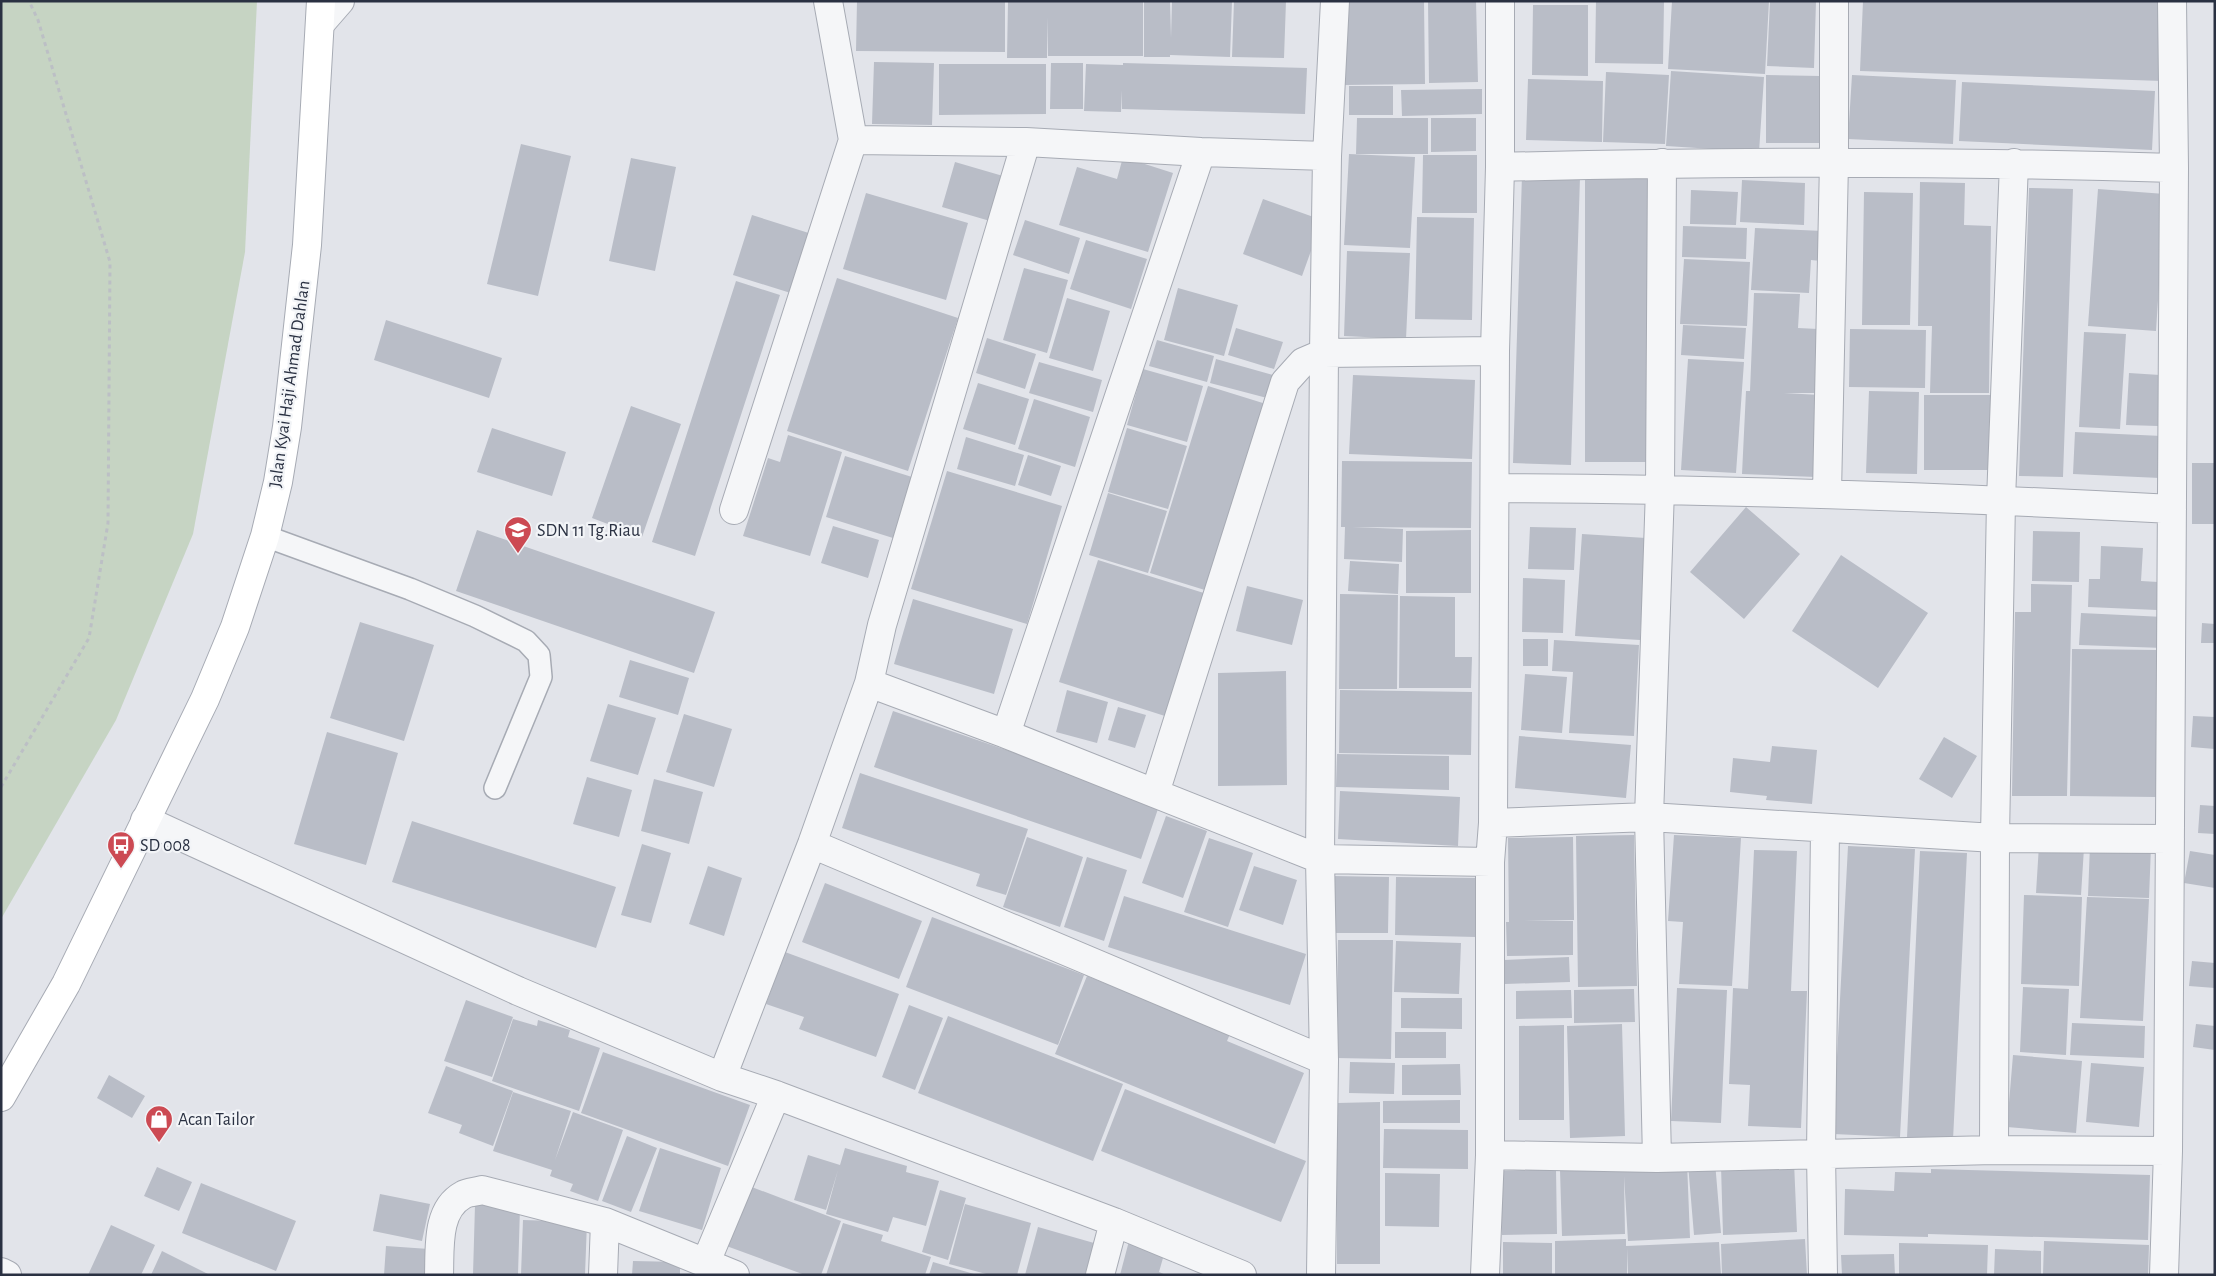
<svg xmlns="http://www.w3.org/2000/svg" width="2216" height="1276" viewBox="0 0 2216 1276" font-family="'Alegreya Sans',sans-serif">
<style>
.green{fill:#c6d4c3}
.building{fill:#b9bdc7}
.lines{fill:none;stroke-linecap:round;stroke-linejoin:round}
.lane-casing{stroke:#a7abb4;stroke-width:24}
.street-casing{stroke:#a7abb4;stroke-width:30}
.secondary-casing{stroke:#a7abb4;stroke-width:30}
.path{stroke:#bcbfc5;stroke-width:3;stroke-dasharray:4 4;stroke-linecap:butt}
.lane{stroke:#f5f6f8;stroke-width:21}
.street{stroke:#f5f6f8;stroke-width:28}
.secondary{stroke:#fff;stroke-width:28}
.labels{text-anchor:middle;stroke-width:4.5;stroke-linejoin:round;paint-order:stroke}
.street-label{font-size:18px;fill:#2a3142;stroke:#f2f4f7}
.poi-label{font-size:18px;fill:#2a3142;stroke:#f2f4f7;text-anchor:start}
</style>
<rect width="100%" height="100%" fill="#e2e4ea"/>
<path class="green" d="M1 1H257L245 252 193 534 116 720 1 919Z"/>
<path class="building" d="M857 1H1005V52L856 51Z
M1008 1H1143V56H1048L1047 17V58H1007Z
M1144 1H1170L1171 38 1172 1H1232L1230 57 1170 55V57H1144Z
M1234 1H1286L1284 58 1232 57Z
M1343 1H1424L1425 84 1344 85Z
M1428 1H1476L1478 82 1429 83Z
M1596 1H1664L1663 64 1595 63Z
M1672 1H1769L1765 74 1668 69Z
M1770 1H1816L1814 68 1767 66Z
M1863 1H2166L2163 81 1860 71Z
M1533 5H1588V76L1532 75Z
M874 62 934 63 932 125 872 124Z
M1051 63H1083V109H1050Z
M1123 63 1307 68 1305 114 1122 109V90L1121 112 1084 111 1086 64 1123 65Z
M939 64H1046V114L939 115Z
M1671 71 1764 77 1759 152 1666 146Z
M1606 72 1669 75 1665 144 1603 142Z
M1766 75 1820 76 1819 143H1766Z
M1852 75 1956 80 1953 144 1848 139Z
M1528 79 1603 81 1602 142 1526 140Z
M1962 82 2155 91 2152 150 1959 141Z
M1349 86H1393V115H1349Z
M1482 89V114L1402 116 1401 90Z
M1357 118H1428V154H1356Z
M1431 118H1476V151L1431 152Z
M521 144 571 156 538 296 487 284Z
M1349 154 1415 157 1410 248 1344 245Z
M1423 155H1477V213H1422Z
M1123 157 1173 173 1148 252 1059 225 1077 167 1117 179Z
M631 158 676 167 655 271 609 261Z
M955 162 1003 176 990 221 942 207Z
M1522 175 1580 177 1571 465 1513 463Z
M1585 178H1649V462H1585Z
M1742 180 1805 183 1804 225 1740 222Z
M1920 182 1965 183 1964 225 1991 226 1989 393H1930L1932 326H1918Z
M2029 188 2073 189 2063 477 2019 476Z
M2098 189 2165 194 2156 331 2088 326Z
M1691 190 1738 192 1736 225 1690 224Z
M1864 192 1913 193 1910 325H1862Z
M866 193 968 223 946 300 843 269Z
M1263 199 1322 220 1302 276 1243 254Z
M752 215 815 235 797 295 733 275Z
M1417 217 1474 218 1472 320 1415 319Z
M1025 220 1080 238 1069 274 1013 255Z
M1683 226 1747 228 1746 259 1682 257Z
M1755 228 1823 231 1821 261 1811 260 1809 293 1751 290Z
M1086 240 1147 259 1131 309 1070 289Z
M1347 251 1410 253 1406 339 1344 336Z
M1684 259 1750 262 1747 326 1680 324Z
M1024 268 1068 280 1047 353 1003 340Z
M837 278 958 318 908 471 787 431Z
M736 281 780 295 695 556 652 542Z
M1178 288 1238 305 1224 356 1164 340Z
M1754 293 1800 294 1798 328 1818 329 1815 393H1784L1820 395 1816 477 1742 474 1746 391H1750Z
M1067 298 1110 311 1093 371 1049 358Z
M386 320 502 358 489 398 374 360Z
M1683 325 1746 328 1744 359 1681 355Z
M1236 328 1283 342 1274 369 1228 355Z
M1850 329 1926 330 1925 388 1849 387Z
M2084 332 2126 334 2120 429 2079 427Z
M987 338 1036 354 1025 389 976 373Z
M1157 340 1214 356 1207 382 1149 366Z
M1216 359 1273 375 1267 398 1210 383Z
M1688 359 1744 362 1736 473 1681 470Z
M1039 362 1102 380 1093 412 1029 393Z
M1143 369 1203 386 1187 442 1127 425Z
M2129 373 2160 375 2158 426 2126 425Z
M1353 375 1475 380 1472 459 1349 454Z
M978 383 1029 399 1015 445 963 429Z
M1208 386 1266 404 1208 591 1150 573Z
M1869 391 1919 392 1917 474 1866 473Z
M1924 395H1991L1990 470H1924Z
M1034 399 1090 417 1075 467 1018 449Z
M631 406 681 424 642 537 592 518Z
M492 428 566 452 552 496 477 472Z
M1127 428 1187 446 1168 509 1108 492Z
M2075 432 2162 436 2160 478 2073 474Z
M788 435 842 452 810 556 743 536 768 458 780 462Z
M966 437 1024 455 1015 486 957 469Z
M1028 455 1061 466 1051 496 1018 485Z
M845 456 912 477 893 538 826 517Z
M1342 461 1472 462 1471 528 1352 527 1403 529 1402 562 1344 559 1345 527H1341Z
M2192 463H2215V524H2192Z
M947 471 1062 506 1027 624 911 589Z
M1108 493 1167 511 1148 573 1089 555Z
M1746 507 1800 554 1744 619 1690 572Z
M833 526 879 540 868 578 821 563Z
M1530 527 1576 528 1574 570 1528 569Z
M477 530 715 612 694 673 456 591Z
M1471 530V593H1406V531Z
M2033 531 2080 532 2079 582 2032 581Z
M1582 534 1646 538 1640 640 1575 636Z
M2101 546 2143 548 2141 581 2158 582 2157 610 2088 607 2089 579H2100Z
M1841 555 1928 613 1878 688 1792 631Z
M1098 560 1207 594 1168 717 1059 682Z
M1350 561 1399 564 1398 594 1348 591Z
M1523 578 1565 580 1563 633 1522 632Z
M2031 584 2072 585 2067 796H2012L2015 612H2031Z
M1247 586 1303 600 1292 645 1236 631Z
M1340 594 1398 595 1397 689H1339Z
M1400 596 1455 597V657H1472L1471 688H1399Z
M913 599 1013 629 994 694 894 664Z
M2081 613 2164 617 2163 648 2079 645Z
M360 622 434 645 404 741 330 718Z
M2202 623 2215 624V643H2201Z
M1523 639H1548V666H1523Z
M1554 640 1639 645 1634 736 1569 733 1573 672 1552 671Z
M2072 649 2157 650 2156 797 2070 796Z
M630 660 689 678 678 715 619 697Z
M1286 671 1287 785 1218 786V673Z
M1525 674 1567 677 1562 733 1521 730Z
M1067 690 1108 702 1097 743 1056 732Z
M1340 690 1472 692 1471 755 1339 753Z
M608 704 656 718 638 775 590 761Z
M1118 707 1146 715 1135 748 1108 740Z
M893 711 1160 803 1141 859 874 767Z
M684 714 732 729 714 787 666 772Z
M2193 716 2215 717V749L2191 747Z
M327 732 398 753 366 865 294 844Z
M1519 736 1631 745 1626 798 1515 788Z
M1944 737 1977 756 1952 798 1919 779Z
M1772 746 1817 750 1812 804 1766 800 1767 796 1730 792 1733 758 1770 762Z
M1337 754 1449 756V790L1336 787Z
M860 773 1028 829 1006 895 976 886 980 874 842 828Z
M587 777 632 790 619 837 573 824Z
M654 779 703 792 689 844 641 831Z
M1340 791 1460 797 1458 846 1338 839Z
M2200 805 2215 806V834L2198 833Z
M1166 816 1207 831 1183 898 1142 883Z
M412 821 616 887 596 948 392 882Z
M1634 835 1637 986 1578 987 1576 836Z
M1674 835 1741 838 1732 986 1679 984 1683 922 1668 921Z
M1027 837 1083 857 1060 927 1003 907Z
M1573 837 1574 920 1523 921H1573V955L1507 956 1506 922H1509L1508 838Z
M1209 838 1253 853 1228 927 1184 912Z
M642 844 671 853 651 923 621 915Z
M2039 845 2084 848 2081 895 2036 893Z
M2090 845 2151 847 2149 898 2088 896Z
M1848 846 1915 849 1900 1137 1833 1134Z
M1754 850 1797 851 1791 991H1807L1801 1128 1748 1126 1750 1085 1729 1084 1733 988 1748 989Z
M1920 851 1967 853 1953 1140 1907 1138Z
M2190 851 2215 855V888L2184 883Z
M1087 857 1127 870 1104 941 1064 927Z
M708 866 742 878 724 936 689 924Z
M1254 866 1297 880 1283 925 1239 910Z
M1333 876 1389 877 1388 933H1333Z
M1396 877 1477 878 1476 937 1395 935Z
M825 883 922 921 899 979 802 942Z
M2024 895 2082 897 2079 986 2021 984Z
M1124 896 1306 954 1290 1005 1108 947Z
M2087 897 2149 899 2143 1021 2080 1018Z
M932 917 1084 975 1058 1045 906 987Z
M1338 940H1393L1391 1059 1336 1058Z
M1396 941 1461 943 1459 994 1394 992Z
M785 952 899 994 876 1057 799 1029 804 1017 766 1004Z
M1569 957 1570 982 1505 984 1504 960Z
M2192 961 2215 963V988L2189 986Z
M1087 976 1230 1034 1227 1041 1304 1073 1275 1144 1055 1054Z
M2023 987 2069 989 2066 1055 2020 1052Z
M1677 988 1727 990 1721 1123 1671 1121Z
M1634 989 1635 1022 1574 1023V990Z
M1571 990 1572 1018 1516 1019V991Z
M1401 998H1462V1029L1401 1028Z
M466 1000 513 1017 492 1077 444 1061Z
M909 1005 943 1018 915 1090 882 1077Z
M948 1016 1123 1084 1093 1161 918 1093Z
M513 1019 537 1026 538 1020 570 1030 568 1037 600 1048 579 1111 492 1081Z
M2072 1023 2145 1026 2144 1058 2070 1055Z
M1622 1024 1625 1136 1570 1138 1567 1026Z
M2196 1024 2215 1026V1050L2193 1047Z
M1564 1025V1120H1519V1026Z
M1395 1032H1446V1058H1395Z
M603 1052 750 1105 728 1166 581 1113Z
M2013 1055 2082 1061 2076 1133 2007 1127Z
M1350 1062 1395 1063 1394 1094 1349 1093Z
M2091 1063 2144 1067 2139 1127 2086 1122Z
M1460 1064 1461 1095H1402V1065Z
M446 1066 513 1091 493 1146 459 1133 462 1125 428 1113Z
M109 1075 145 1096 132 1118 97 1098Z
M1125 1089 1306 1161 1281 1222 1101 1151Z
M513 1092 571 1111 555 1160 573 1112 623 1130 598 1201 570 1191 573 1184 550 1176 552 1170 493 1151Z
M1460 1100V1123H1383V1101Z
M1380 1102V1264H1337V1103Z
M1384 1129 1468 1130V1169L1383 1168Z
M627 1136 657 1148 631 1212 602 1201Z
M660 1148 721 1168 702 1230 639 1211Z
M845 1148 907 1166 906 1172 939 1181 926 1226 893 1217 888 1232 826 1214 838 1170 826 1210 794 1200 808 1155 840 1165Z
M1687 1162 1690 1238 1628 1241 1624 1176 1625 1234 1562 1236 1560 1170Z
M1715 1162 1721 1233 1694 1235 1688 1164Z
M1794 1162 1797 1232 1723 1235 1721 1166Z
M157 1167 192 1182 179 1211 144 1196Z
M1556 1169 1557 1234 1502 1235 1501 1171Z
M1931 1169 2150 1175 2148 1240 1928 1234V1237L1844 1235 1845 1189 1894 1191 1895 1172 1931 1173Z
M1385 1173 1440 1174 1439 1227 1385 1226Z
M201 1183 296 1221 276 1271 182 1233Z
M744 1184 841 1221 821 1275H805L721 1244Z
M940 1190 966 1198 948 1260 922 1252Z
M380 1194 430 1204 422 1241 373 1231Z
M965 1204 1031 1223 1017 1275H990L949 1264Z
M475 1205 520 1207 518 1275H473Z
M523 1220 587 1222 585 1275H521Z
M843 1223 883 1235 881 1241 931 1257 925 1275H826Z
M111 1225 155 1245 141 1275H88Z
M1038 1227 1094 1243 1085 1275H1025Z
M1626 1239V1246L1719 1242 1721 1275H1628L1627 1248V1275H1555V1241Z
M1805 1239 1807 1275H1722L1721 1244Z
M1129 1241 1165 1251 1159 1272 1166 1275H1120Z
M2044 1241 2149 1245 2148 1275H2043Z
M1503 1242 1552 1243V1275H1503Z
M1899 1243 1988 1245 1987 1275H1899Z
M386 1246 429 1249 427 1275H384Z
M1995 1249 2041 1251V1275H1994Z
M162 1251 210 1275H151Z
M1894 1254 1895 1275H1842L1841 1255Z
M633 1261 680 1262V1275H632Z
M933 1262 974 1274V1275H929Z"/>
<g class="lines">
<g class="lane-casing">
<path id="lane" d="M265 536 410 589 475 616 526 641 539 655 541 677 495 788"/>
</g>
<g class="street-casing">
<path id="street" d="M320 24 340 1
M853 140 1026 142 1201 152 1327 156
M1500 167C1725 161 1949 161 2174 168
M1495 488C1721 489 1946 497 2172 509
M1827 493 1834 162V1
M734 510 853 140 828 1
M869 683 1006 734 1320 859 1490 862
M1006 734 1201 152
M1155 793 1285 382 1303 362 1324 353 1495 351
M145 820 518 991 722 1077 776 1095 1114 1222 1242 1275
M1493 823 1649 817 1995 838 2170 839
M812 844 1324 1060
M722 1077 812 844 869 683 882 625 1026 142
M1994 1150 1995 838 2001 500 2014 163
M1490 1155 1657 1158 1994 1150 2168 1151
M1657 1158 1649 817 1660 489 1662 163
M706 1262 776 1095
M1 1272 7 1275
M439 1275C440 1248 436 1210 463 1195 468 1192 476 1192 482 1190L605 1222
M603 1275 605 1222 735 1275
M1100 1275 1114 1222
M1321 1275 1324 1060 1320 859 1324 353 1327 156 1335 1
M1485 1275 1490 1155V862L1493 823 1495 351 1500 167V1
M1823 1275 1821 1154 1825 830
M2164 1275 2168 1151 2174 168 2172 1"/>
</g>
<g class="secondary-casing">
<path id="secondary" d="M1 1097 66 984 205 699 235 627 265 536 278 482 287 427 307 245 321 1"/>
</g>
<path class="path" d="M1 787 89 638 108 523 110 262 38 20 29 1"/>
<use href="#lane" class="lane"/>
<use href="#street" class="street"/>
<use href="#secondary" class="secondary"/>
</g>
<defs>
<g id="school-pin" transform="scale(1.4375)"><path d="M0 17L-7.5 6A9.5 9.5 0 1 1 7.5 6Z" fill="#cc4a53" stroke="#f2f4f7"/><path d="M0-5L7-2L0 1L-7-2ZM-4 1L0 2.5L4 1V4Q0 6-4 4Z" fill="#fff"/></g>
<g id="bus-pin" transform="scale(1.4375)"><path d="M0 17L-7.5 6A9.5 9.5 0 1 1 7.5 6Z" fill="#cc4a53" stroke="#f2f4f7"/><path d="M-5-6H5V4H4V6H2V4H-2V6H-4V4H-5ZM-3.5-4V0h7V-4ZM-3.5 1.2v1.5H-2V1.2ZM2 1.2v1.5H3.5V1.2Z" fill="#fff"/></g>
<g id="shop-pin" transform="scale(1.4375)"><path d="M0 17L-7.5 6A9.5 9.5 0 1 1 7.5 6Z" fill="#cc4a53" stroke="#f2f4f7"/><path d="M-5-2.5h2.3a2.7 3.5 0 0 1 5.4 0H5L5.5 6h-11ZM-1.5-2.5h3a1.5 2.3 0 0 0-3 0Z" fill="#fff"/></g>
</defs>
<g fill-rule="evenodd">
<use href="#school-pin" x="518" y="530"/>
<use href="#bus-pin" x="121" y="845"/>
<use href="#shop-pin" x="159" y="1119"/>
</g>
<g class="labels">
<g class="street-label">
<text transform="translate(289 384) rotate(-82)" y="6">Jalan Kyai Haji Ahmad Dahlan</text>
</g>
<g class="poi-label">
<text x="537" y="536">SDN 11 Tg.Riau</text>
<text x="140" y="851">SD 008</text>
<text x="178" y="1125">Acan Tailor</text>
</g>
</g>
<rect width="2216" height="1276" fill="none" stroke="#2a3142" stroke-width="5"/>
</svg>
